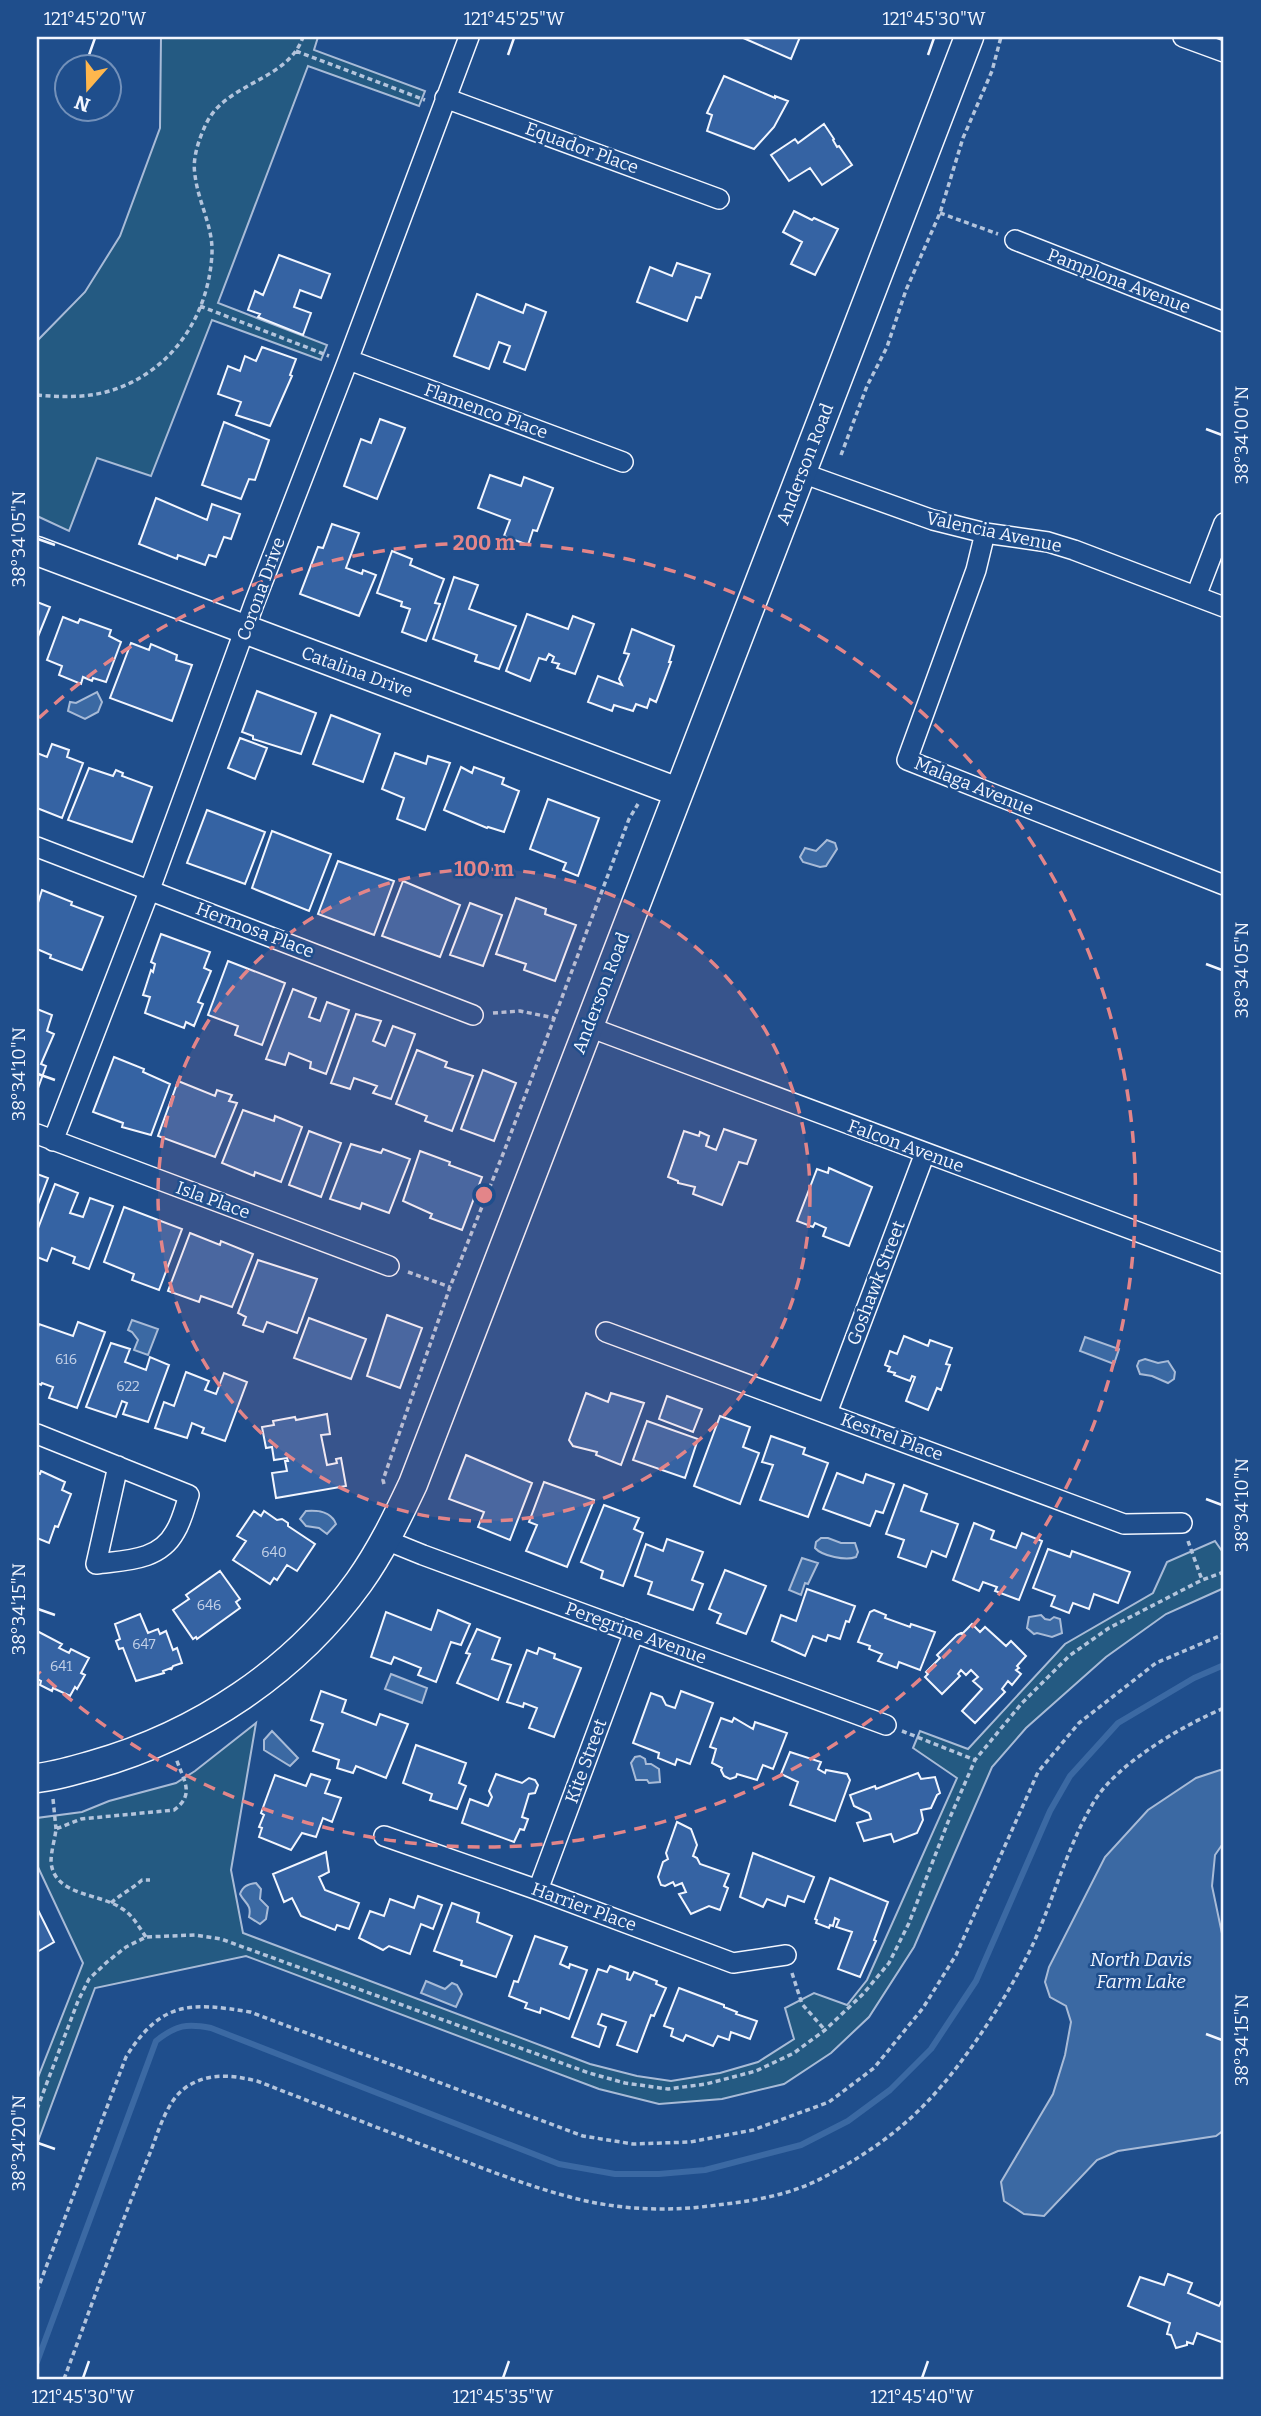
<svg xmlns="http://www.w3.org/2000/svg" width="1261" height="2416" viewBox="0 0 1261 2416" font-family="Bitter,serif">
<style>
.green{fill:#245a82;stroke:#a8bbd7;stroke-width:2}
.water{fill:#3b69a3;stroke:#a8bbd7;stroke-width:2}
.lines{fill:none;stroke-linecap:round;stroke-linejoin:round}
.stream{stroke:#3b69a3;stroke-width:6}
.building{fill:#3563a3;stroke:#f2f6ff;stroke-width:2}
.street-casing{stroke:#f2f6ff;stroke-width:22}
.secondary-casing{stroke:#f2f6ff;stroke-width:31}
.path{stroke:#b3c4dc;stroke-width:3.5;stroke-dasharray:5 3.5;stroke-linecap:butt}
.street{stroke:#1f4e8c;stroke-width:19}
.secondary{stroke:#1f4e8c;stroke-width:28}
.ticks{fill:none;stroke:#f2f6ff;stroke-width:2.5}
.ring{fill:none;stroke:#e38589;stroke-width:3.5;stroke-dasharray:12 9}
.labels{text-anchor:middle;stroke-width:5;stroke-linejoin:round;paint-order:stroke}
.number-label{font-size:14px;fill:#c3d1e8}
.street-label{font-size:18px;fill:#f2f6ff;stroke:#1f4e8c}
.water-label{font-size:19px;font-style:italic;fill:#f2f6ff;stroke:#1f4e8c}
.centre{fill:#e38589;stroke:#1f4e8c;stroke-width:3.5}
.ring-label{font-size:21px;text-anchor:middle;font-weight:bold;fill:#e38589;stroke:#1f4e8c;stroke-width:5;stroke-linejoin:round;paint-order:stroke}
.neatline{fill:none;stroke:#f2f6ff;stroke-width:2.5}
.ticks-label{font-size:18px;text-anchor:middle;fill:#f2f6ff}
</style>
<rect width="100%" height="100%" fill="#1f4e8c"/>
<path class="green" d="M161 37H318L314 50 425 91 419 106 308 66 218 303 327 345 321 360 212 320 151 476 97 458 69 531 37 516V341L85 292 120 236 160 128Z
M1215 1541 1224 1554V1588L1166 1614 1106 1657 1026 1728 992 1767 914 1947 869 2017 831 2053 784 2084 722 2099 659 2104 599 2089 246 1956 95 1988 37 2144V2080L83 1963 37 1865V1818L82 1812 109 1801 176 1783 195 1771 256 1723 231 1870 243 1933 590 2064 637 2076 671 2081 720 2073 758 2062 794 2039 785 2008 814 1993 847 2005 867 1980 957 1778 913 1748 920 1731 968 1749 1065 1644 1153 1593 1167 1562Z"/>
<path class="water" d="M97 692 102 702 98 712 85 719 68 711 70 702 76 703Z
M827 840 835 843 837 849 826 866 820 867 803 862 800 857 805 848 816 851Z
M132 1320 158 1329 148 1355 134 1350 138 1340 132 1332 128 1330Z
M1085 1337 1119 1349 1114 1364 1080 1351Z
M1145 1359 1158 1363 1168 1361 1175 1372 1174 1379 1168 1383 1152 1376 1140 1374 1137 1366 1139 1361Z
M306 1511C318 1510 331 1511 336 1524L327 1534 319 1528 306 1526 300 1519Z
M821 1538H828L841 1543H855L858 1552 856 1557C846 1561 822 1556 815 1548L816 1542Z
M802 1558 818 1563 808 1584 805 1583 801 1595 789 1590Z
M1041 1615 1045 1619 1050 1620 1054 1617 1060 1619 1062 1633 1052 1637 1037 1633 1034 1634 1027 1628 1029 1617Z
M391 1674 427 1688 422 1703 385 1689Z
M272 1731 298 1758 290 1766 264 1750V1740Z
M640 1756 645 1759 646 1764H651L659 1769 660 1782 649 1783 647 1780H636L631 1763 635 1757Z
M1220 1770 1224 1771V1842L1215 1855 1212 1886 1224 1943V2130L1216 2136 1118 2151 1097 2160 1044 2216 1024 2214 1004 2201 1001 2182 1053 2094 1065 2055 1071 2022 1066 2006 1050 1997 1045 1982 1049 1967 1105 1857 1148 1810 1196 1778Z
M256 1883 261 1889 260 1899 268 1907 266 1919 260 1924 249 1917C252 1904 245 1904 240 1894 243 1886 248 1884 256 1883Z
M426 1981 445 1989 452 1983 457 1985 462 1994 456 2007 421 1993Z"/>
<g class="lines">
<path class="stream" d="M37 2362 156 2041C176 2025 187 2023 211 2028L559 2164 615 2174H659L705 2170 801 2145 848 2121 890 2090 931 2049 976 1981 1050 1811 1070 1776 1118 1723 1194 1678 1224 1665"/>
</g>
<path class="building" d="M741 37H800L791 59Z
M724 76 775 98V96L788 101 774 127 754 149 707 131 712 115 707 113Z
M824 124 834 139 833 140 837 147 839 146 852 165 822 185 810 168 789 181 771 155 795 139 798 143Z
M794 211 812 220 814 218 838 229 815 275 791 264 802 242 783 232Z
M279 255 330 274 321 298 300 290 294 307 311 313 303 335 258 317 260 314 248 310 255 291 263 295Z
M677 263 710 274 701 298 696 297 687 321 637 302 650 267 672 276Z
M477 294 523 313 526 304 546 312 525 370 504 362 510 346 499 342 489 369 454 356Z
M262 347 296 359 290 375 292 376 270 426 236 415 241 402 218 394 228 366 240 371 245 356 256 361Z
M380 419 405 428 377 499 344 486 361 439 371 443Z
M224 422 269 440 255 480 249 479 241 499 202 485Z
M490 475 521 486 524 477 553 488 537 531 533 530 528 545 504 536 510 520 478 508Z
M156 498 207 520 212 504 240 514 231 539 224 537 216 557 209 555 205 565 178 555 177 559 139 544Z
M332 524 359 533 346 568 362 574 363 570 376 575 359 616 300 594 318 547 323 548Z
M392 551 412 559 410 565 444 579 435 603 440 604 426 641 402 632 410 609 401 606 402 602 377 593Z
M454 577 478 585 469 609 516 626 499 669 475 661 477 655 433 639Z
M37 602 50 607 37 639Z
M527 614 568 629 573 616 594 624 575 674 557 668 559 664 552 662 554 657 549 654 546 660 539 658 530 681 506 671Z
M63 617 78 623 80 619 111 630 109 636 121 642 106 682 93 678 92 681 83 677 81 684 59 675 62 666 47 660Z
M632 629 674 646 669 662H671L656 702 650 699 647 708 636 704 633 711 614 705 612 711 588 702 598 676 622 685 619 679 629 654 624 653Z
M131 643 149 650 151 644 177 655 176 660 192 665 172 721 110 698Z
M257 691 316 713 301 754 253 739V736L242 732Z
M331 715 380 734 363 782 313 764Z
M240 738 267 748 255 779 228 768Z
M52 744 69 750 67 757 83 763 62 818 37 808V753L47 757Z
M395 753 426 764 428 756 450 763 425 830 397 819 404 798 382 789Z
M461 767 472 773 474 767 504 778 502 784 519 791 504 832 488 827 487 828 444 810Z
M89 768 113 776 116 770 123 773 122 776 152 787 132 842 68 820Z
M548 799 599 818 578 876 563 870 566 863 530 849Z
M207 810 265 832 245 884 187 863Z
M272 831 331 854 309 911 252 888Z
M338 861 394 881 374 935 318 914Z
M403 881 460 905 440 957 382 936Z
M42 890 72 902 71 905 103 917 82 970 50 958 51 955 37 949V906Z
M516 898 546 909 545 914 576 925 555 981 524 970 526 964 496 954Z
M470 903 502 915 483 966 450 955Z
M161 934 210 952 204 968 211 971 198 1002 203 1004 194 1026 186 1022 184 1028 145 1013 150 997 143 995 151 970 153 972 155 964 151 962Z
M228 961 285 983 262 1045 235 1035 238 1026 208 1015Z
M293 989 316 998 309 1017 320 1021 327 1002 349 1010 326 1074 310 1068 311 1062 289 1053 285 1065 266 1059Z
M37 1009 52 1015 47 1031 54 1034 41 1064 46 1066 37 1091Z
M356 1014 381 1021 373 1041 385 1046 393 1026 415 1034 391 1099 373 1093 377 1086 354 1078 350 1089 331 1083Z
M417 1050 447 1062 445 1067 473 1076 452 1131 425 1121 427 1116 396 1104Z
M114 1057 144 1069 143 1072 170 1084 151 1135 122 1127 123 1123 93 1112Z
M483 1070 516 1083 494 1141 461 1129Z
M178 1081 215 1096 217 1090 232 1095 229 1101 237 1103 215 1157 158 1136Z
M243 1110 274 1121 275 1116 302 1127 281 1182 255 1172 254 1176 222 1163Z
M724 1129 756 1140 747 1164 739 1162 722 1205 693 1194 695 1187 678 1183V1181L668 1177 684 1131 699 1136 700 1132 709 1136 706 1146 716 1150Z
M309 1131 341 1143 321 1197 289 1185Z
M351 1144 381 1153 383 1149 410 1159 389 1213 362 1203 360 1209 330 1199Z
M420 1151 450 1162 449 1165 482 1177 462 1230 430 1218 432 1214 403 1201Z
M829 1168 872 1187 849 1246 823 1236 826 1228 815 1223 813 1227 797 1221 817 1169 828 1173Z
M37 1174 48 1178 37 1207Z
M55 1184 78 1193 70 1213 83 1217 90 1198 113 1206 89 1269 73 1263 75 1257 52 1248 47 1261 37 1257V1231Z
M124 1207 182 1229 159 1290 132 1280 134 1274 104 1262Z
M190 1233 220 1245 221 1241 253 1254 232 1307 201 1296 199 1302 168 1291Z
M258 1260 317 1279 297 1333 267 1322 263 1332 243 1325 246 1317 238 1313Z
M387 1315 422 1328 400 1388 367 1376Z
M309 1318 366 1339 351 1379 294 1358Z
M78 1322 105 1332 77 1408 49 1398 53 1387 42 1383 41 1385 37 1383V1331L39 1324 73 1336Z
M904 1336 928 1346 930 1340 952 1348 946 1364 950 1365 941 1390 937 1388 928 1410 906 1401 915 1377 912 1376 910 1381 894 1375 895 1373 888 1371 890 1367 885 1365 890 1351 897 1354Z
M111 1343 130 1349 125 1362 146 1370 150 1357 169 1365 148 1422 123 1414 127 1403 122 1401 116 1417 86 1407Z
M186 1372 209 1381 205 1390 216 1394 224 1373 247 1382 225 1441 202 1433 204 1428 192 1423 187 1438 155 1428 164 1402 174 1406Z
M586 1393 608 1402 611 1393 644 1403 621 1465 596 1455 597 1452 573 1446 569 1440Z
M667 1396 702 1409 693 1432 659 1419Z
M327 1414 330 1434 321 1435 327 1465 337 1463 336 1459 341 1458 346 1486 276 1498 272 1473 287 1471 285 1461H288L287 1458 274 1460 272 1447 266 1448 262 1427 274 1425 273 1421 295 1417 296 1420Z
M720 1416 750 1427 743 1447 759 1453 740 1504 694 1486Z
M647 1421 698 1439 685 1478 633 1460Z
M771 1436 805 1448 803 1454 828 1463 808 1517 760 1500 773 1465 762 1462Z
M466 1455 532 1483 510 1540 478 1527 484 1512 449 1499Z
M41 1471 65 1482 62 1490 71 1494 58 1527 55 1526 49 1543 37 1538V1473L40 1474Z
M837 1473 863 1483 866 1474 894 1484 883 1513 876 1511 870 1526 823 1509Z
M544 1482 594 1500 567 1567 526 1551 537 1525 529 1522Z
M904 1485 927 1494 921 1511 958 1524 946 1557 932 1551 926 1567 898 1557 904 1540 886 1534Z
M604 1505 639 1518 634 1529 643 1533 623 1586 601 1578 603 1571 581 1562Z
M254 1511 261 1516 264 1511 277 1520 282 1519 288 1523V1526L315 1544 297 1571 287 1565 277 1580 274 1578 270 1584 233 1560 246 1541 237 1536Z
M974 1523 994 1531 991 1539 1016 1548 1022 1533 1042 1541 1019 1600 995 1591 997 1587 983 1582 979 1591 953 1580Z
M667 1539 703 1552 692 1580 703 1584 693 1610 648 1594 652 1582 635 1576 646 1544 663 1551Z
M1048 1549 1070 1557 1072 1551 1130 1572 1118 1603 1094 1594 1089 1609 1073 1603 1069 1613 1051 1606 1055 1596 1033 1588Z
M725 1570 766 1586 746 1634 717 1623 721 1614 709 1609Z
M220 1571 240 1599 236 1602 240 1608 197 1639 196 1637 193 1639 173 1610 189 1599 186 1595Z
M807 1589 855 1606 849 1622 846 1621 840 1639 828 1635 826 1641 813 1636 805 1656 772 1641 781 1615 796 1621Z
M438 1610 470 1624 461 1645 451 1642 436 1682 418 1675 421 1668 394 1657 391 1664 371 1657 386 1612 431 1630Z
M874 1610 886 1615 885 1618 910 1627 911 1624 935 1632 920 1670 899 1662 897 1668 878 1661 882 1654 869 1649 870 1646 858 1642 870 1612Z
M140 1614 148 1633 158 1629 160 1634 166 1631 173 1650 177 1648 182 1663 173 1666 171 1670V1668L163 1671 164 1673 136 1681 123 1648 119 1649 116 1641 120 1639 115 1624Z
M972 1624 980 1632 985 1627 1006 1646 1011 1641 1026 1656 1017 1666 1019 1668 1016 1670 1021 1674 1012 1685 1008 1681 1002 1689 1005 1692 975 1723 962 1711 982 1689 973 1681 978 1677 971 1670 966 1675 961 1670 958 1674 960 1676 942 1694 925 1677 928 1674 926 1672 940 1658 937 1655 957 1635 961 1633 962 1634Z
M477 1629 500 1638 492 1659 511 1665 498 1700 457 1683 470 1654 466 1653Z
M37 1631 62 1644 59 1648 69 1653 71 1649 89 1658 81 1673 85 1675 77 1689 75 1687 70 1696 53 1688 52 1691 40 1685 41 1681 37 1679Z
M539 1648 555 1654 554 1658 581 1668 554 1737 529 1728 537 1708 524 1703 523 1707 507 1702 527 1650 537 1654Z
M321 1691 346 1700 342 1712 376 1725 380 1714 408 1724 386 1778 356 1766 353 1773 337 1768 339 1760 313 1751 323 1724 311 1720Z
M681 1691 713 1703 690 1764 677 1759 675 1765 658 1758 659 1753 633 1743 651 1693 662 1697 666 1705 675 1708Z
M721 1718 732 1722 734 1718 753 1729 755 1722 787 1733 773 1769 763 1765 757 1780 737 1774 736 1777 730 1779 724 1776 721 1770 722 1768 712 1763 716 1749 710 1747Z
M416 1745 466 1763 459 1783 466 1786 457 1809 430 1800 432 1794 403 1783Z
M790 1752 821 1762 818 1769 825 1773 826 1770 847 1774 850 1780 835 1821 790 1805 798 1782 781 1774Z
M918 1773 921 1779 935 1777 940 1793 937 1795 931 1808 921 1810 923 1820 917 1833 894 1842 891 1834 864 1841 857 1823 871 1819 869 1813 854 1806 850 1795 875 1786 876 1789Z
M311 1774 330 1780 325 1793 341 1798 332 1822 323 1818 316 1837 302 1833 291 1850 259 1837 262 1828 259 1827 264 1815 261 1813 275 1775 306 1786Z
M496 1774 522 1783 529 1778 535 1780 538 1785 535 1793 529 1794 522 1817 528 1819 524 1830 520 1829 514 1842 462 1823 470 1799 488 1806 492 1797 489 1791Z
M677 1822 691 1829 697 1845 693 1856 697 1858 700 1864 729 1874 724 1886 728 1888 720 1910 709 1906 691 1914 679 1894 686 1892 682 1883 675 1886 673 1882 665 1886 661 1885 658 1877 663 1862 668 1859 666 1853Z
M326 1852 329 1872 319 1877 325 1890 359 1903 349 1929 337 1925 335 1930 301 1916 292 1898 284 1902 273 1874Z
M753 1853 814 1877 804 1902 788 1896 785 1906 767 1899 763 1907 740 1897Z
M830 1878 888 1902 874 1940 876 1941 860 1977 838 1969 852 1932 836 1927 839 1920 835 1918 833 1926 830 1925 829 1928 816 1923 817 1920 815 1919Z
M418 1896 442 1905 433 1929 421 1924 410 1954 389 1946 383 1950 359 1938 370 1911 384 1916 390 1899 414 1908Z
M452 1903 479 1913 477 1922 512 1936 496 1977 461 1965 462 1961 434 1951Z
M37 1908 54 1942 37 1952Z
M535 1936 567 1947 560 1964 569 1968 570 1964 587 1970 569 2019 541 2008 540 2013 525 2008 527 2003 509 1996 514 1981 518 1982Z
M610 1966 628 1973 627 1979 630 1980 634 1972 657 1981 656 1984 666 1988 654 2016 651 2015 637 2052 617 2045 626 2022 602 2014 598 2024 606 2027 599 2047 572 2037 598 1969 607 1972Z
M679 1988 724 2005V2007L737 2012 736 2014 757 2021 750 2039 731 2032 729 2040 718 2036 713 2046 686 2035 683 2041 671 2036 673 2029 664 2026Z
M1168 2274 1192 2283 1188 2293 1219 2306 1221 2302 1224 2304V2343L1197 2333 1193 2344 1187 2342V2345L1176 2348 1171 2335 1167 2334 1170 2323 1128 2306 1140 2277 1164 2285Z"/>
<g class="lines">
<g class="street-casing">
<path id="street" d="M1183 37 1224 52
M445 98 719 199
M1015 240 1224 322
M349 360 623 462
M802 473 933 520 985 533 1048 542 1074 550 1224 607
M985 533 976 570 907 760 1224 885
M1196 596 1224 523
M37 847 473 1015
M589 1027 1224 1264
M37 1134 389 1266
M53 1141 150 889 254 604 347 363 469 37
M606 1332 1124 1524 1182 1523
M827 1413 925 1153
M37 1434 189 1495C185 1507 182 1521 175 1532 159 1561 126 1560 96 1564L118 1466
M386 1540 423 1555 886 1725
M384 1836 538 1890 733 1963 786 1955
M538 1890 634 1632"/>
</g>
<g class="secondary-casing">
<path id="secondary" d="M37 551 678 792
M37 1778C56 1776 75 1770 93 1765 199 1735 295 1671 359 1582 381 1551 397 1518 413 1484L969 37"/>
</g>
<path class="path" d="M296 51 425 100
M940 213 998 234
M200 306 329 356
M37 395C60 397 83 398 106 392 169 375 209 318 212 253 213 226 198 202 195 175 192 158 199 139 206 124 226 82 288 81 303 37
M841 455 867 386 887 347 906 290 940 213 963 138 992 71 1001 37
M493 1013 520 1011 554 1018
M408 1272 450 1287
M384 1484 383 1480 450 1287 505 1149 629 819 638 804
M1188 1541 1202 1580
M902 1731 975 1760
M53 1799 56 1829
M111 1903C121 1894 132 1889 142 1880H150
M146 1937C138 1926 133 1915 121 1908 99 1893 54 1896 51 1862 51 1851 55 1839 56 1829L81 1819 174 1810C196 1794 183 1780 176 1758
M792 1973 802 2004 824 2029
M37 2109 78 2001 89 1979 107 1962 126 1947 146 1937 195 1935 221 1939 589 2073 625 2083 668 2089 706 2084 756 2071 794 2053 825 2030 863 1994 889 1963 909 1923 948 1822 975 1760 1022 1703 1069 1656 1109 1628 1202 1580 1224 1572
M37 2291 126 2057C161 2001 190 2002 250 2012L583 2136 633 2144 690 2142 753 2130 829 2102 874 2068 923 2008 956 1955 1038 1772 1079 1723 1156 1663 1224 1634
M64 2379C92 2304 119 2228 150 2153 158 2133 166 2102 185 2088 208 2072 231 2075 257 2081 316 2104 376 2127 436 2150 480 2167 524 2185 570 2197 617 2210 669 2212 717 2205 753 2201 791 2195 824 2177 861 2158 899 2132 928 2101 967 2060 1010 1993 1034 1942 1055 1895 1068 1844 1095 1800 1119 1762 1184 1725 1224 1708"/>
<use href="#street" class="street"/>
<use href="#secondary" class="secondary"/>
</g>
<path class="ticks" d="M89 55 95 38M508 55 514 38M928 55 934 38M1206 429 1222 435M38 539 55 545M1206 964 1222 970M38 1074 55 1080M1206 1499 1222 1505M38 1609 55 1615M1206 2034 1222 2040M38 2143 55 2149M83 2378 89 2361M503 2378 509 2361M922 2378 928 2361"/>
<circle cx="484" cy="1195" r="326" fill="#e38589" fill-opacity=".12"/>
<g class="ring">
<circle cx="484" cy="1195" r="326"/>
<path d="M39 718A652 652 0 1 1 39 1672"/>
</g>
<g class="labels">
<g class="number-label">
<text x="66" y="1364">616</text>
<text x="128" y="1391">622</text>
<text x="274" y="1557">640</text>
<text x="209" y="1610">646</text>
<text x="144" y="1649">647</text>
<text x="61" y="1671">641</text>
</g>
<g class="street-label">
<text transform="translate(582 148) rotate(20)" y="6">Equador Place</text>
<text transform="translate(1119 281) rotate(21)" y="6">Pamplona Avenue</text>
<text transform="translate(486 411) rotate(20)" y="6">Flamenco Place</text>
<text transform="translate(805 464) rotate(-69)" y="6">Anderson Road</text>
<text transform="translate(994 532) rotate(12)" y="6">Valencia Avenue</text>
<text transform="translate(261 589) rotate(-70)" y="6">Corona Drive</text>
<text transform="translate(357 672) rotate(20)" y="6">Catalina Drive</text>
<text transform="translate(974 786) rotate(22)" y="6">Malaga Avenue</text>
<text transform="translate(255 930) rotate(21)" y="6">Hermosa Place</text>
<text transform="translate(601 993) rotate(-69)" y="6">Anderson Road</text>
<text transform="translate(906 1146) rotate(20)" y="6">Falcon Avenue</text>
<text transform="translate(213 1200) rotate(20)" y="6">Isla Place</text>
<text transform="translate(876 1283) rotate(-69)" y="6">Goshawk Street</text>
<text transform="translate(892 1437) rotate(20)" y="6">Kestrel Place</text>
<text transform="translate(636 1633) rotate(20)" y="6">Peregrine Avenue</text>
<text transform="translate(586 1761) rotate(-70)" y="6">Kite Street</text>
<text transform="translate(584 1907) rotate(20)" y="6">Harrier Place</text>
</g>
<g class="water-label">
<text x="1141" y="1966">North Davis<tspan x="1141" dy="22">Farm Lake</tspan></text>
</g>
</g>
<circle cx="484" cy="1195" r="10" class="centre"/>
<g class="ring-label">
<text x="484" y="550">200 m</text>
<text x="484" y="876">100 m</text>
</g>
<rect width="1261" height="2416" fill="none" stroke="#1f4e8c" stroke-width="77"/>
<g transform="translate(88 88) rotate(200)"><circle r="33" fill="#1f4e8c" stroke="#7391ba" stroke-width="2"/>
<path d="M0-5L12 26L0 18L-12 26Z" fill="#ffb74d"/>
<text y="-10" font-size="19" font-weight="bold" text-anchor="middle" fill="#f2f6ff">N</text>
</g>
<rect x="38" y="38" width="1184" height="2340" class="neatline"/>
<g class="ticks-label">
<text x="95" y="25">121°45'20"W</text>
<text x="514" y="25">121°45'25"W</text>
<text x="934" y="25">121°45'30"W</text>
<text transform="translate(1242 435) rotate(-90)" y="6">38°34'00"N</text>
<text transform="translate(19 539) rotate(-90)" y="6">38°34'05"N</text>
<text transform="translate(1242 970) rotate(-90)" y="6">38°34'05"N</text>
<text transform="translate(19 1074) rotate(-90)" y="6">38°34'10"N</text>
<text transform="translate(1242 1505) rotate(-90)" y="6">38°34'10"N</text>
<text transform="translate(19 1609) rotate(-90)" y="6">38°34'15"N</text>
<text transform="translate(1242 2040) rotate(-90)" y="6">38°34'15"N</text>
<text transform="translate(19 2143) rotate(-90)" y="6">38°34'20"N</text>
<text x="83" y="2403">121°45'30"W</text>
<text x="503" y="2403">121°45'35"W</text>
<text x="922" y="2403">121°45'40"W</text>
</g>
</svg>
